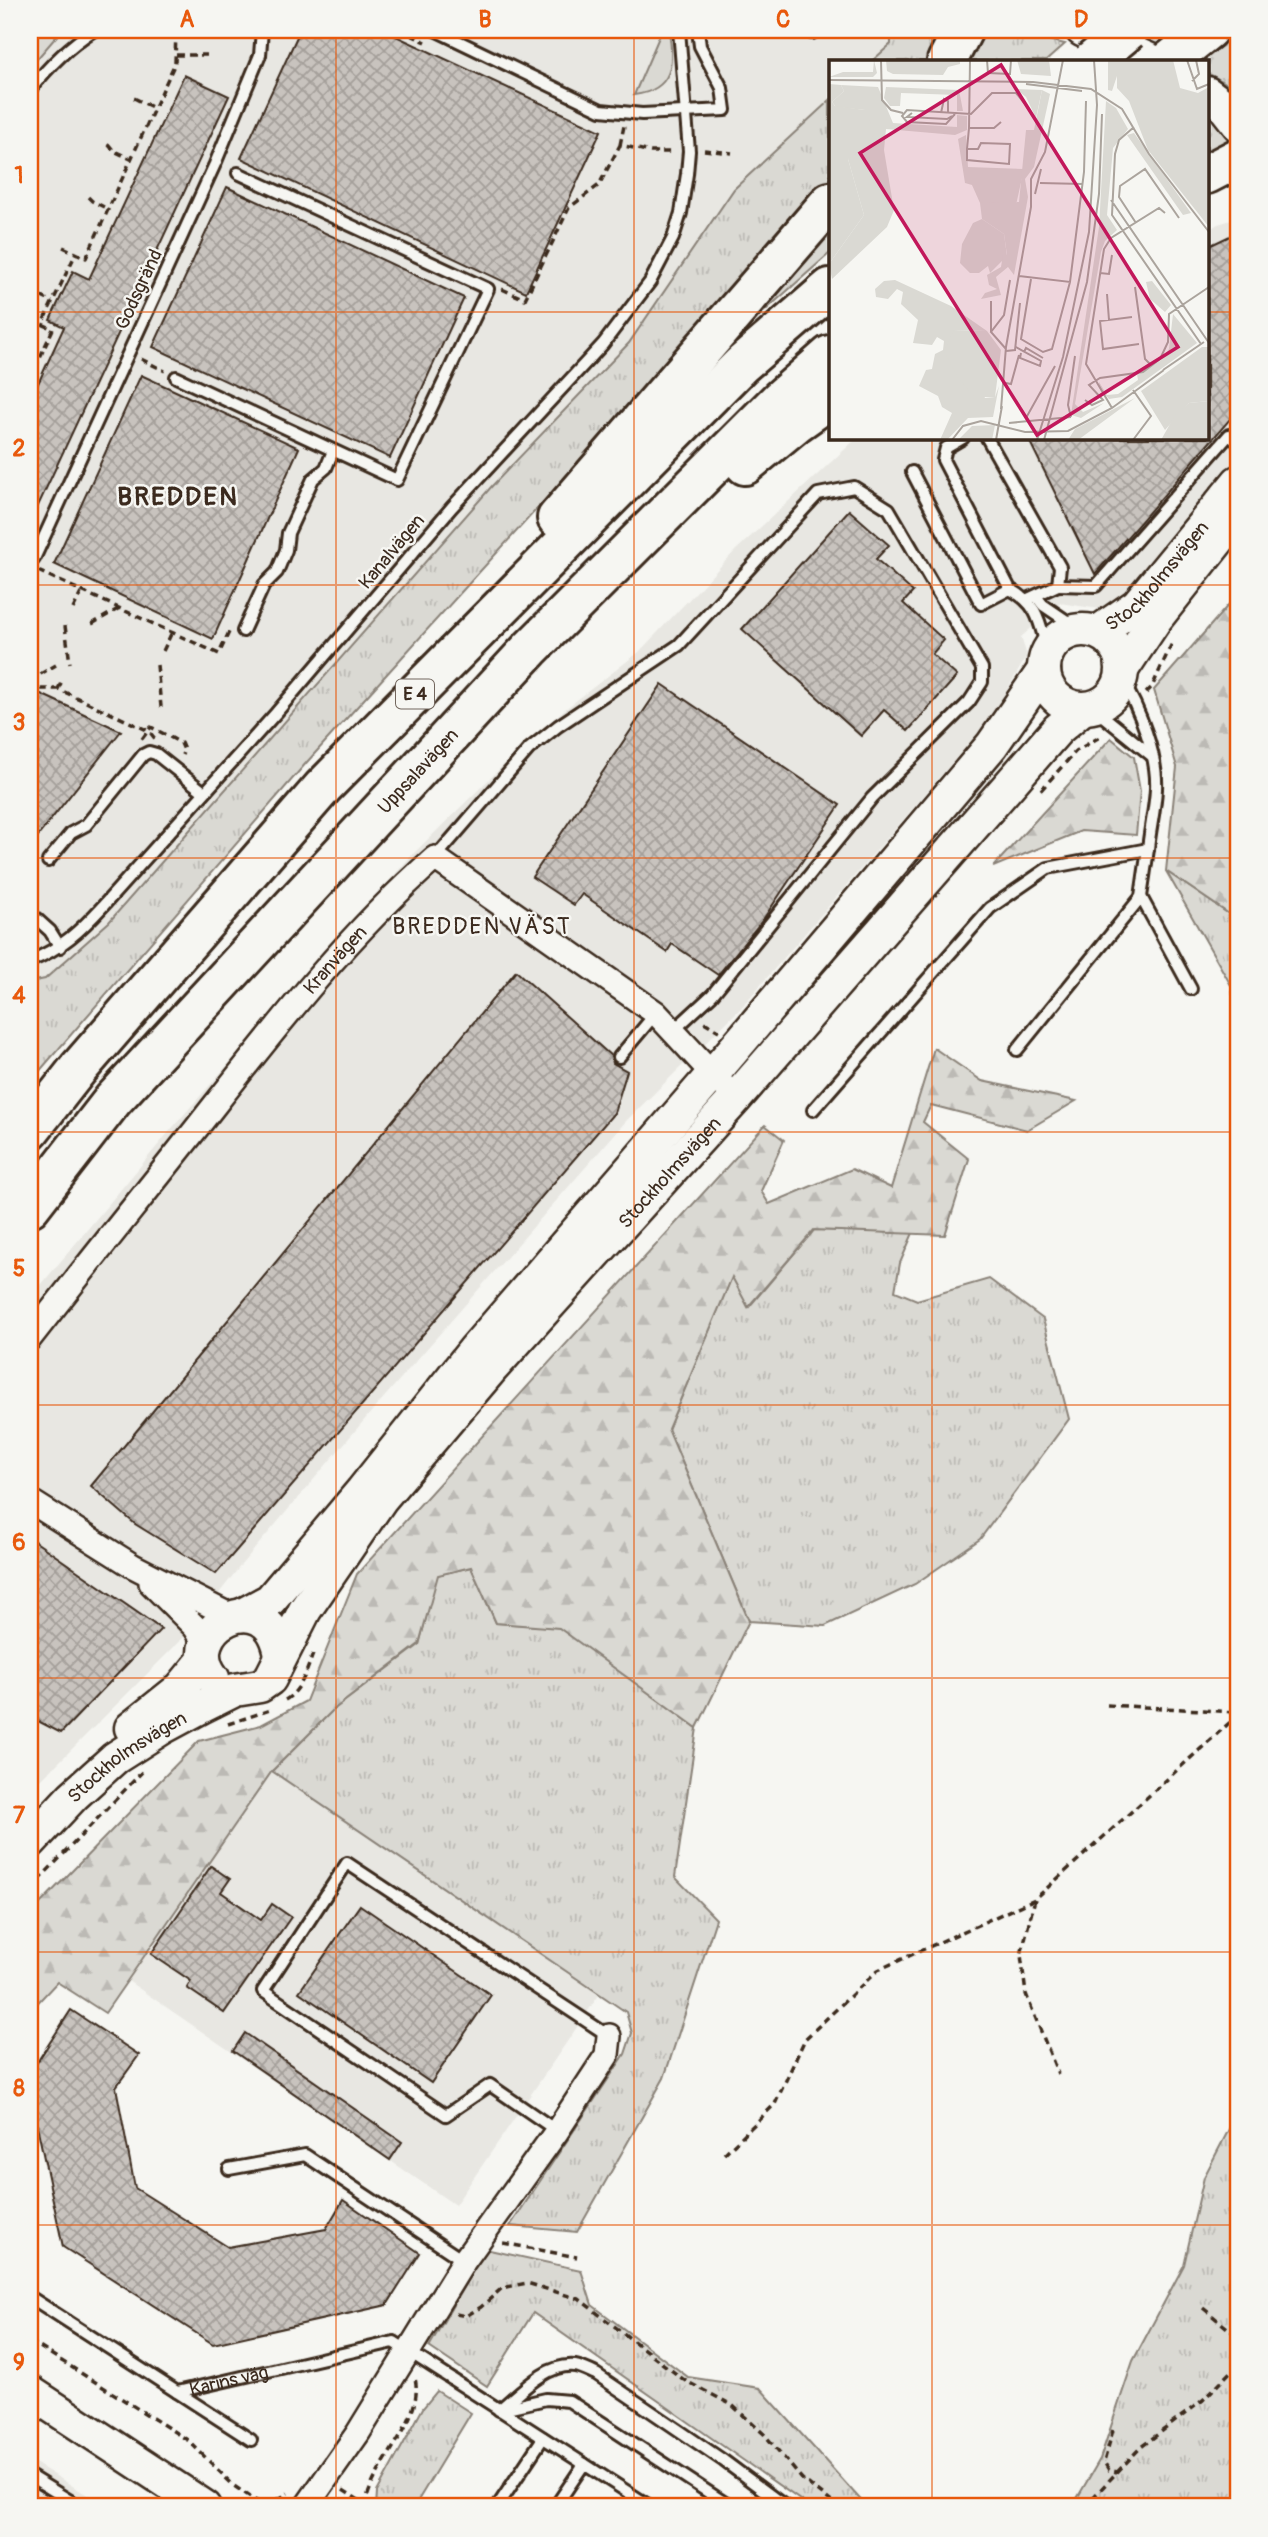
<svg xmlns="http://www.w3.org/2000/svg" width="1268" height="2537" viewBox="0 0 1268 2537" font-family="Pangolin,sans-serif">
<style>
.built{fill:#e8e7e2}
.grass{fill:url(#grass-tufts);stroke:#8a8278;stroke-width:2}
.forest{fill:url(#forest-firs);stroke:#8a8278;stroke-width:2}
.park{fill:#dad9d3;stroke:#8a8278;stroke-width:2}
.building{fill:url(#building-cross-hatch);stroke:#3b2a1e;stroke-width:2}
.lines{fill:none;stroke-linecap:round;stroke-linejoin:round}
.lane-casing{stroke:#3b2a1e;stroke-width:16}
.street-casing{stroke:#3b2a1e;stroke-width:28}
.secondary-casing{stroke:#3b2a1e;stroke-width:37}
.highway-casing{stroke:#3b2a1e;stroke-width:44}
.path{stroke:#3b2a1e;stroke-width:3.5;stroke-dasharray:7 5;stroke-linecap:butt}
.lane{stroke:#f6f6f2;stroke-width:10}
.street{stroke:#f6f6f2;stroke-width:23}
.secondary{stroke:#f6f6f2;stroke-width:32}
.highway{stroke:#f6f6f2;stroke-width:38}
.highway-bridge-casing{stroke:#3b2a1e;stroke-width:44;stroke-linecap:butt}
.highway-bridge{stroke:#f6f6f2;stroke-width:38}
.grid{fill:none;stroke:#e8590c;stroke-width:2;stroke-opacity:0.55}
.labels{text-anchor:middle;stroke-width:5;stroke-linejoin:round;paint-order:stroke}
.shield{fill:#f6f6f2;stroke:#73675e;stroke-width:2}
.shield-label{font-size:18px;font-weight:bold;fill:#3b2a1e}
.street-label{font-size:19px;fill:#3b2a1e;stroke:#f6f6f2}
.quarter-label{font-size:23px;letter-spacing:2px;fill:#3b2a1e;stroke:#f6f6f2}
.district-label{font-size:26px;font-weight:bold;letter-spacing:2px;fill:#3b2a1e;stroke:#f6f6f2}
.inset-road{fill:none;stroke:#aba49d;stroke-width:2}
.view{fill:#c2185b;fill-opacity:0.15;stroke:#c2185b;stroke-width:3.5}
.inset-edge{fill:none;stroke:#3b2a1e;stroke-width:3.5}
.neatline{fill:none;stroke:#e8590c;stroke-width:2.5}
.grid-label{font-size:23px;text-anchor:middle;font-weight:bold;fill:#e8590c}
</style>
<defs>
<pattern id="grass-tufts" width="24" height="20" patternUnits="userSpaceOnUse" patternTransform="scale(1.75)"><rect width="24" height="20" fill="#dad9d3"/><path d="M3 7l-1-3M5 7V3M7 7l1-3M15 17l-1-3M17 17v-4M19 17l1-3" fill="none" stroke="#bcbab5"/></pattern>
<pattern id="forest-firs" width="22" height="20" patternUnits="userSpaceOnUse" patternTransform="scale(1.75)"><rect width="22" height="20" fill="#dad9d3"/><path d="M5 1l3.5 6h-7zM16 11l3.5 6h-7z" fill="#bcbab5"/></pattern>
<pattern id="building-cross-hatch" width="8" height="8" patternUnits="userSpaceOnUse" patternTransform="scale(1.75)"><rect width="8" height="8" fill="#c8c3be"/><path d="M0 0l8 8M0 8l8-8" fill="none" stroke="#a49f9a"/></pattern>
</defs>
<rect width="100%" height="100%" fill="#f6f6f2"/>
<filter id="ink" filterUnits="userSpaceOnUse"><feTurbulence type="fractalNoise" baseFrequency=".0143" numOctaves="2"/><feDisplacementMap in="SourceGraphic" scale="14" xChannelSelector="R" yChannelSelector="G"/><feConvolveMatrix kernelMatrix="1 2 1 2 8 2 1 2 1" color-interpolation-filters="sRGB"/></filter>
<g filter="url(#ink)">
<path class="built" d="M62 30H891V44L872 61H830V100L734 189 629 343 492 486 109 922 45 979 30 982V67Z
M1238 218V469L1129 596 1106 610 1060 603 1021 637 1027 656 989 720 740 1009 627 1120 366 1418 241 1565 189 1632 30 1791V1298L174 1126 411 856 525 744 564 710 639 652 736 550 857 438H1207V231L1218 224Z
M272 1771 599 1995 455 2205 128 1981Z
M30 2460 107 2507H30Z"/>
<path class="grass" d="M891 30H952L931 61H872L891 44Z
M977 30H1008L1065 44 1046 61H966Z
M1128 30H1209L1238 40V94L1224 82 1207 73V61H1186Z
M830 100V180L721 306 307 762 30 1082V982L45 979 109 922 492 486 629 343 734 189Z
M1207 112 1230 142 1207 157Z
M830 221V253L706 363Z
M1166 871 1238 920V1044L1232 987Z
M814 1230 913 1233 900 1263 895 1291 917 1300 989 1279 1043 1319 1069 1419 980 1539 915 1584 825 1626 749 1621 668 1429 732 1276 749 1307Z
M471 1567 496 1623 559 1627 697 1728 675 1877 716 1919 664 2078 577 2232 510 2226 625 2054 632 2033 626 2012 272 1771 333 1710 419 1645 437 1575Z
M1238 2112V2507H1072L1100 2459 1133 2361 1184 2265 1204 2177Z
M485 2249 581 2270 592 2305 688 2377 760 2388 867 2507H810L533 2313 487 2386 429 2347Z
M437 2391 471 2413 414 2507H376L377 2492 423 2408Z"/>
<path class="forest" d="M1238 594V920L1166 871 1177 767 1154 690Z
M1111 738 1134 757 1140 791 1136 835 1081 831 993 867Z
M934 1048 982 1081 1076 1101 1027 1130 931 1105 923 1122 969 1159 945 1235 814 1230 748 1307 732 1277 668 1429 749 1621 697 1728 559 1628 496 1623 471 1567 438 1575 419 1644 333 1710 272 1771 105 2013 57 1982 30 2011V1914L199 1741 261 1725 306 1701 357 1574 765 1125 784 1140 761 1191 769 1204 852 1169 891 1188Z"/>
<path class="park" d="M30 30H62L30 67Z
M662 30H669C674 63 674 90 634 95Z"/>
<path class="building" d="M300 30H383L601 131 526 292 241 158Z
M184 75 229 96 30 523V401L64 327 50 320 73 271 89 279Z
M227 187 464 298 390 458 153 347Z
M1238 232V410L1095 574 1028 438H1207V247Z
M141 375 299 448 213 639 54 564Z
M849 510 889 545 876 559 913 592 903 603 944 640 932 654 957 676 908 731 884 710 861 736 742 629Z
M662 684 840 805 762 921 718 975 672 944 667 952 582 894 574 905 532 877Z
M30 689 121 731 30 846Z
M516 971 611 1056 613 1063 627 1071 614 1113 216 1574 135 1524 91 1486Z
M30 1538 161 1629 61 1733 30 1717Z
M211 1866 230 1879 221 1892 261 1920 272 1904 291 1917 224 2013 187 1988 191 1981 151 1954Z
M360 1905 491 1995 431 2083 299 1992Z
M71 2010 139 2055 116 2087 135 2188 228 2247 326 2229 343 2200 420 2253 387 2305 213 2344 63 2247 30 2093V2073Z
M245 2033 402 2142 390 2160 233 2051Z"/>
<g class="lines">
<g class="lane-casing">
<g id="lane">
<path d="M435 30 601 110 642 114 725 110 722 88 700 46 698 30"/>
<path d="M812 30V33"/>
<path d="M30 90C48 67 69 46 94 30"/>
<path d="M176 377 397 480 488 289 238 173"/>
<path d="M963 438 946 448 943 460 1010 589C1039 605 1039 621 1048 652"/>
<path d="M987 438 1060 567 1058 585 1028 599"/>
<path d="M912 472 981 604 1010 589"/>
<path d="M34 559 215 164 260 55 262 30"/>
<path d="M1058 585 1096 586 1229 435 1238 442"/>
<path d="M1036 596 1043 605 1080 630"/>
<path d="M243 631 264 585 277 572 286 550 288 533 313 479 326 468 333 451"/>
<path d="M1093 708 1151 755"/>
<path d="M435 858 529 749 558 726 679 645 818 494 854 487 889 509 982 668V682L969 702 872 798 712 995 673 1031"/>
<path d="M48 861 71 833 86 825 143 755 149 752 156 754 204 792"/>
<path d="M1141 897 1191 989"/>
<path d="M30 913 50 931 60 947"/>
<path d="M30 961C61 949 81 930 103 906L276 713 452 507 603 344 650 282 673 238 681 213 687 174 689 151 679 30"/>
<path d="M1017 1050 1141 897 1148 849"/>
<path d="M619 1057 656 1013"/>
<path d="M813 1110 990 908 1048 868 1148 849C1150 829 1155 809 1156 789 1158 756 1139 707 1121 679"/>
<path d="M557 2131 490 2085 446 2115 263 1991 347 1863 609 2036"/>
<path d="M229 2169 305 2155 464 2261"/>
<path id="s1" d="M30 2297 177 2392 394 2342 651 2507"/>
<path d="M177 2392 251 2440"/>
<path d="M502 2409 546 2399 569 2401 731 2507"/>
<path d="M499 2410C520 2393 546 2363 575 2366 582 2367 589 2371 596 2374L724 2461 786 2507"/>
<path d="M30 2476 80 2507"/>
<path d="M497 2507 543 2438"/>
<path d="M555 2507 584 2464"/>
</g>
</g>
<g class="street-casing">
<g id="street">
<path id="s2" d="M30 1338C86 1266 143 1196 199 1125 273 1031 345 937 435 858L656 1013 723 1085"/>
<path d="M30 1501 133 1566 231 1616"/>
<path d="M151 1583 195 1627 206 1645"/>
<path d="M306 2507 358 2433 464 2261 557 2131 607 2055 609 2036"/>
</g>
</g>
<g class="secondary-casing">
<g id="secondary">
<path d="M1082 30 1152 61"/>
<path d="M1207 93 1223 105 1238 124"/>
<circle cx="1083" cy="669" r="39"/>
<path id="s3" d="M1098 632 1137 605 1238 482"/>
<path d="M1123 668 1155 620 1235 519"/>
<path d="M242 1615 270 1600 362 1491 475 1349 713 1074 992 745 1044 670"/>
<path d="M213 1678C175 1630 268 1577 281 1655"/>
<path d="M131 1728 181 1688 204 1660"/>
<path id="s4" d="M30 1842 73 1796 115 1758 162 1728 201 1707 235 1690 260 1686 270 1679 305 1610 381 1499 493 1367 736 1098 1058 729 1082 709"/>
<path d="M30 2392 205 2507"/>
</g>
</g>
<g class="highway-casing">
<g id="highway">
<path d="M947 61 963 30"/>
<path d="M1169 61 1208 30"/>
<path d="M1207 174 1238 158"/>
<path d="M745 465 796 423 830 399"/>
<path d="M557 518 830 202"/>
<path d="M30 1130 78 1069 323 787 741 365 830 288"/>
<path id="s5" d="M30 1207 113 1100 530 649 780 399 830 355"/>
</g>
</g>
<path class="path" d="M400 30 426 42
M176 55H209
M134 98 154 108
M108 144 114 151 131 159
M620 145 624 126
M704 150 732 153
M88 197 92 201 108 209
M63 247 76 253
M502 289 525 299 569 208 599 185 620 145 651 152H674
M30 291 52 302
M30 349 41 355
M141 359 165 371
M30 379 53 329 42 324 76 253 86 258 175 63 176 30
M38 571 219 654 229 632
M73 609 81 593
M92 624 118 609
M65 626 70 663
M163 651 171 634
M157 665 161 707
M30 680 56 665
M30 684 39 689H58L149 731 156 740
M58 689 62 681
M1146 693 1152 687 1173 641
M142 739 151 727 181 743 184 750 182 755
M1041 790 1076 751 1103 735
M704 1022 719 1031
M285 1700C301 1691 307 1670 313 1654
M1107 1705 1238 1712
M228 1724 270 1710
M30 1889 142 1772
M1035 1899 1021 1955 1026 1994 1058 2074
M724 2154 775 2104 805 2039 878 1970 1035 1899 1238 1715
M503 2243 577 2257
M1203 2308 1231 2331 1238 2333
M456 2314 466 2316 481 2307 502 2288 527 2283 579 2299 684 2380 732 2405 764 2434 802 2479 838 2507
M30 2341 189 2441 234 2486 258 2502 277 2500 288 2493
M1113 2430 1104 2462 1109 2470 1117 2472
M343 2490 365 2504
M365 2507C371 2464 425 2422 415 2378
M1084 2507 1141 2447 1203 2400 1238 2364"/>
<use href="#lane" class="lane"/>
<use href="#street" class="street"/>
<use href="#secondary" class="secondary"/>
<use href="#highway" class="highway"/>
<g class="highway-bridge-casing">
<path id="highway-bridge" d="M1092 61 1129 30"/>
</g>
<use href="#highway-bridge" class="highway-bridge"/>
</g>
</g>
<path class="grid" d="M336 30V2507M634 30V2507M932 30V61M30 312H830M1207 312H1238M932 438V2507M30 585H1238M30 858H1238M30 1132H1238M30 1405H1238M30 1678H1238M30 1952H1238M30 2225H1238"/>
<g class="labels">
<rect class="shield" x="396" y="679.5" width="38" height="29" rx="5"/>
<g class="shield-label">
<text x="415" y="700">E 4</text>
</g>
<g class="street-label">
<text transform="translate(138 289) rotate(-65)" y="7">Godsgränd</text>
<text transform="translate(391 551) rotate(-50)" y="7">Kanalvägen</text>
<text dy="7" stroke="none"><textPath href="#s3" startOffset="82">Stockholmsvägen</textPath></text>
<text dy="7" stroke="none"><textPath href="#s5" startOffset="584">Uppsalavägen</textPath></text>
<text dy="7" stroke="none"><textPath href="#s2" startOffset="486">Kranvägen</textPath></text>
<text dy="7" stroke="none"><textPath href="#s4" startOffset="943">Stockholmsvägen</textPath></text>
<text dy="7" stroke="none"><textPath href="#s4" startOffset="130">Stockholmsvägen</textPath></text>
<text dy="7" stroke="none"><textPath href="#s1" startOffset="228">Karins väg</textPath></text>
</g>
<g class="quarter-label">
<text x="482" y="934">BREDDEN VÄST</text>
</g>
<g class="district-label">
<text x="178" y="505">BREDDEN</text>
</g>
</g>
<g transform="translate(829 60)">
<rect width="380" height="380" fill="#f6f6f2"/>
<path d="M45 0 48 13 44 17H0L14 12H44ZM188 0H220L222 16 192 14ZM12 25 49 27 64 63 128 67V55L138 56V70L126 75 57 69 55 90 65 150 58 167 3 219 0 204 35 155 19 99 36 50 7 47 3 42 15 31ZM57 27 130 30 134 51H128V35L72 33 71 46H61L55 38ZM187 29 213 30 207 58 197 37ZM277 41 287 48 299 69 284 88 278 155 288 170 276 181 272 192 246 344 254 352 275 343 252 358 242 355 270 167ZM305 73 362 153 354 155 298 75ZM137 75 139 107 195 109 187 145 151 143 143 125 136 123 129 79ZM153 159 175 174 178 196 161 213 159 206 150 213H141L131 203 133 184 144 163ZM66 220 122 246 158 271 125 270 156 338 166 337 170 326 164 357 139 358 118 380H111L123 353 113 347 109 336 90 326 97 310 103 309 106 294 114 290 115 281 108 277 103 285 84 283 89 260 72 244 74 232 68 229 59 239 47 237 46 229 55 221ZM373 287H380V341L360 343 336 370 312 331ZM306 338 249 380H239L246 369ZM166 365 163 380H129L143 366Z" fill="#dad9d3"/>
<path d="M279 0H344L351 28 369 33 380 27V167L319 90 300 41 288 28V16L283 31 279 30ZM0 24 12 25 15 31 3 42 6 46 36 50 46 73 38 86 19 99 35 155 0 204ZM213 30 221 34 205 107 196 119 199 137 185 215 179 207 167 217 172 235 152 239 156 233 168 229 160 225 158 215 172 207 174 194 178 195 175 174 153 159 151 143 190 142 197 70H205ZM125 270 158 271 172 290 166 337H145L128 316 115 291ZM380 341V380H332L346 355 360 343Z" fill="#dad9d3"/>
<path d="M57 0H131V4L119 7 114 15 64 14 58 11ZM323 221 342 245 336 252 321 239 317 222ZM344 254 368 283 293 337 280 339 270 327V322L278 335 289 334 309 320 308 314 331 301 340 289Z" fill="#dad9d3"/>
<path class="inset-road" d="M52 0 53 40 62 50 74 53M158 0 159 13 181 14 182 0M358 0 368 29 380 24M0 20 204 22 262 29 293 49 320 94 380 172M363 21 370 14 367 0M197 24 253 31M83 53 78 57 118 59 123 56M112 53 115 39 119 41V53M126 54 117 64 78 62 73 56 78 50 142 54 163 33H187L200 49M305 67 290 80 286 94 283 155 372 284M140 68H165L172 62M138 89H149L152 83 181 84 180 104 138 100V89L140 68 141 0M211 123 254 124M206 134 212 109M282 140 380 283M307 163 290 137 291 126 316 109 350 158M271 213 280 214 283 195M190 216 241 222 255 112 257 41M202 219 192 279 214 292 223 289 241 222M306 227 316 299 323 306M278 234 280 260M303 257 271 261 274 289 310 284M162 272V241M187 287 212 301 211 306 191 298 192 293M177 289 162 272 175 255 181 220M177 291 186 290 191 243M195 292 197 288 214 298M334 310 375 282M177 323 182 324 190 295M256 340 263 345 274 340 260 325 271 318 314 312 331 299 339 282 340 254 380 227M283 348 257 304 275 189 282 178 330 148 336 153M172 349 177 287 202 147V119L216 92 234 0M242 357 239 345 246 296M197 358 226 306M180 363 242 357M123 380 134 366 152 361 196 372 239 371 283 348 335 310M167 380 173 346M208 380 234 297 260 172 268 45 265 0M215 380 258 222 270 134 273 54M304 380 322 356 304 330"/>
<path class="view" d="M172 5 349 287 208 375 31 93Z"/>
<rect width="380" height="380" class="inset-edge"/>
</g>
<rect width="1268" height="2537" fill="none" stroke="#f6f6f2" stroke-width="77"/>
<rect x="38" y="38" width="1192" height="2460" class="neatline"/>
<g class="grid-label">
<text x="187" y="27">A</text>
<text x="485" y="27">B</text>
<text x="783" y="27">C</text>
<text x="1081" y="27">D</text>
<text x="19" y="183">1</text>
<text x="19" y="456">2</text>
<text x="19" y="730">3</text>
<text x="19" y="1003">4</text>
<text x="19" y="1276">5</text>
<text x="19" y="1550">6</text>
<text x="19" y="1823">7</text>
<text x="19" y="2096">8</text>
<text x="19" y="2370">9</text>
</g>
</svg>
